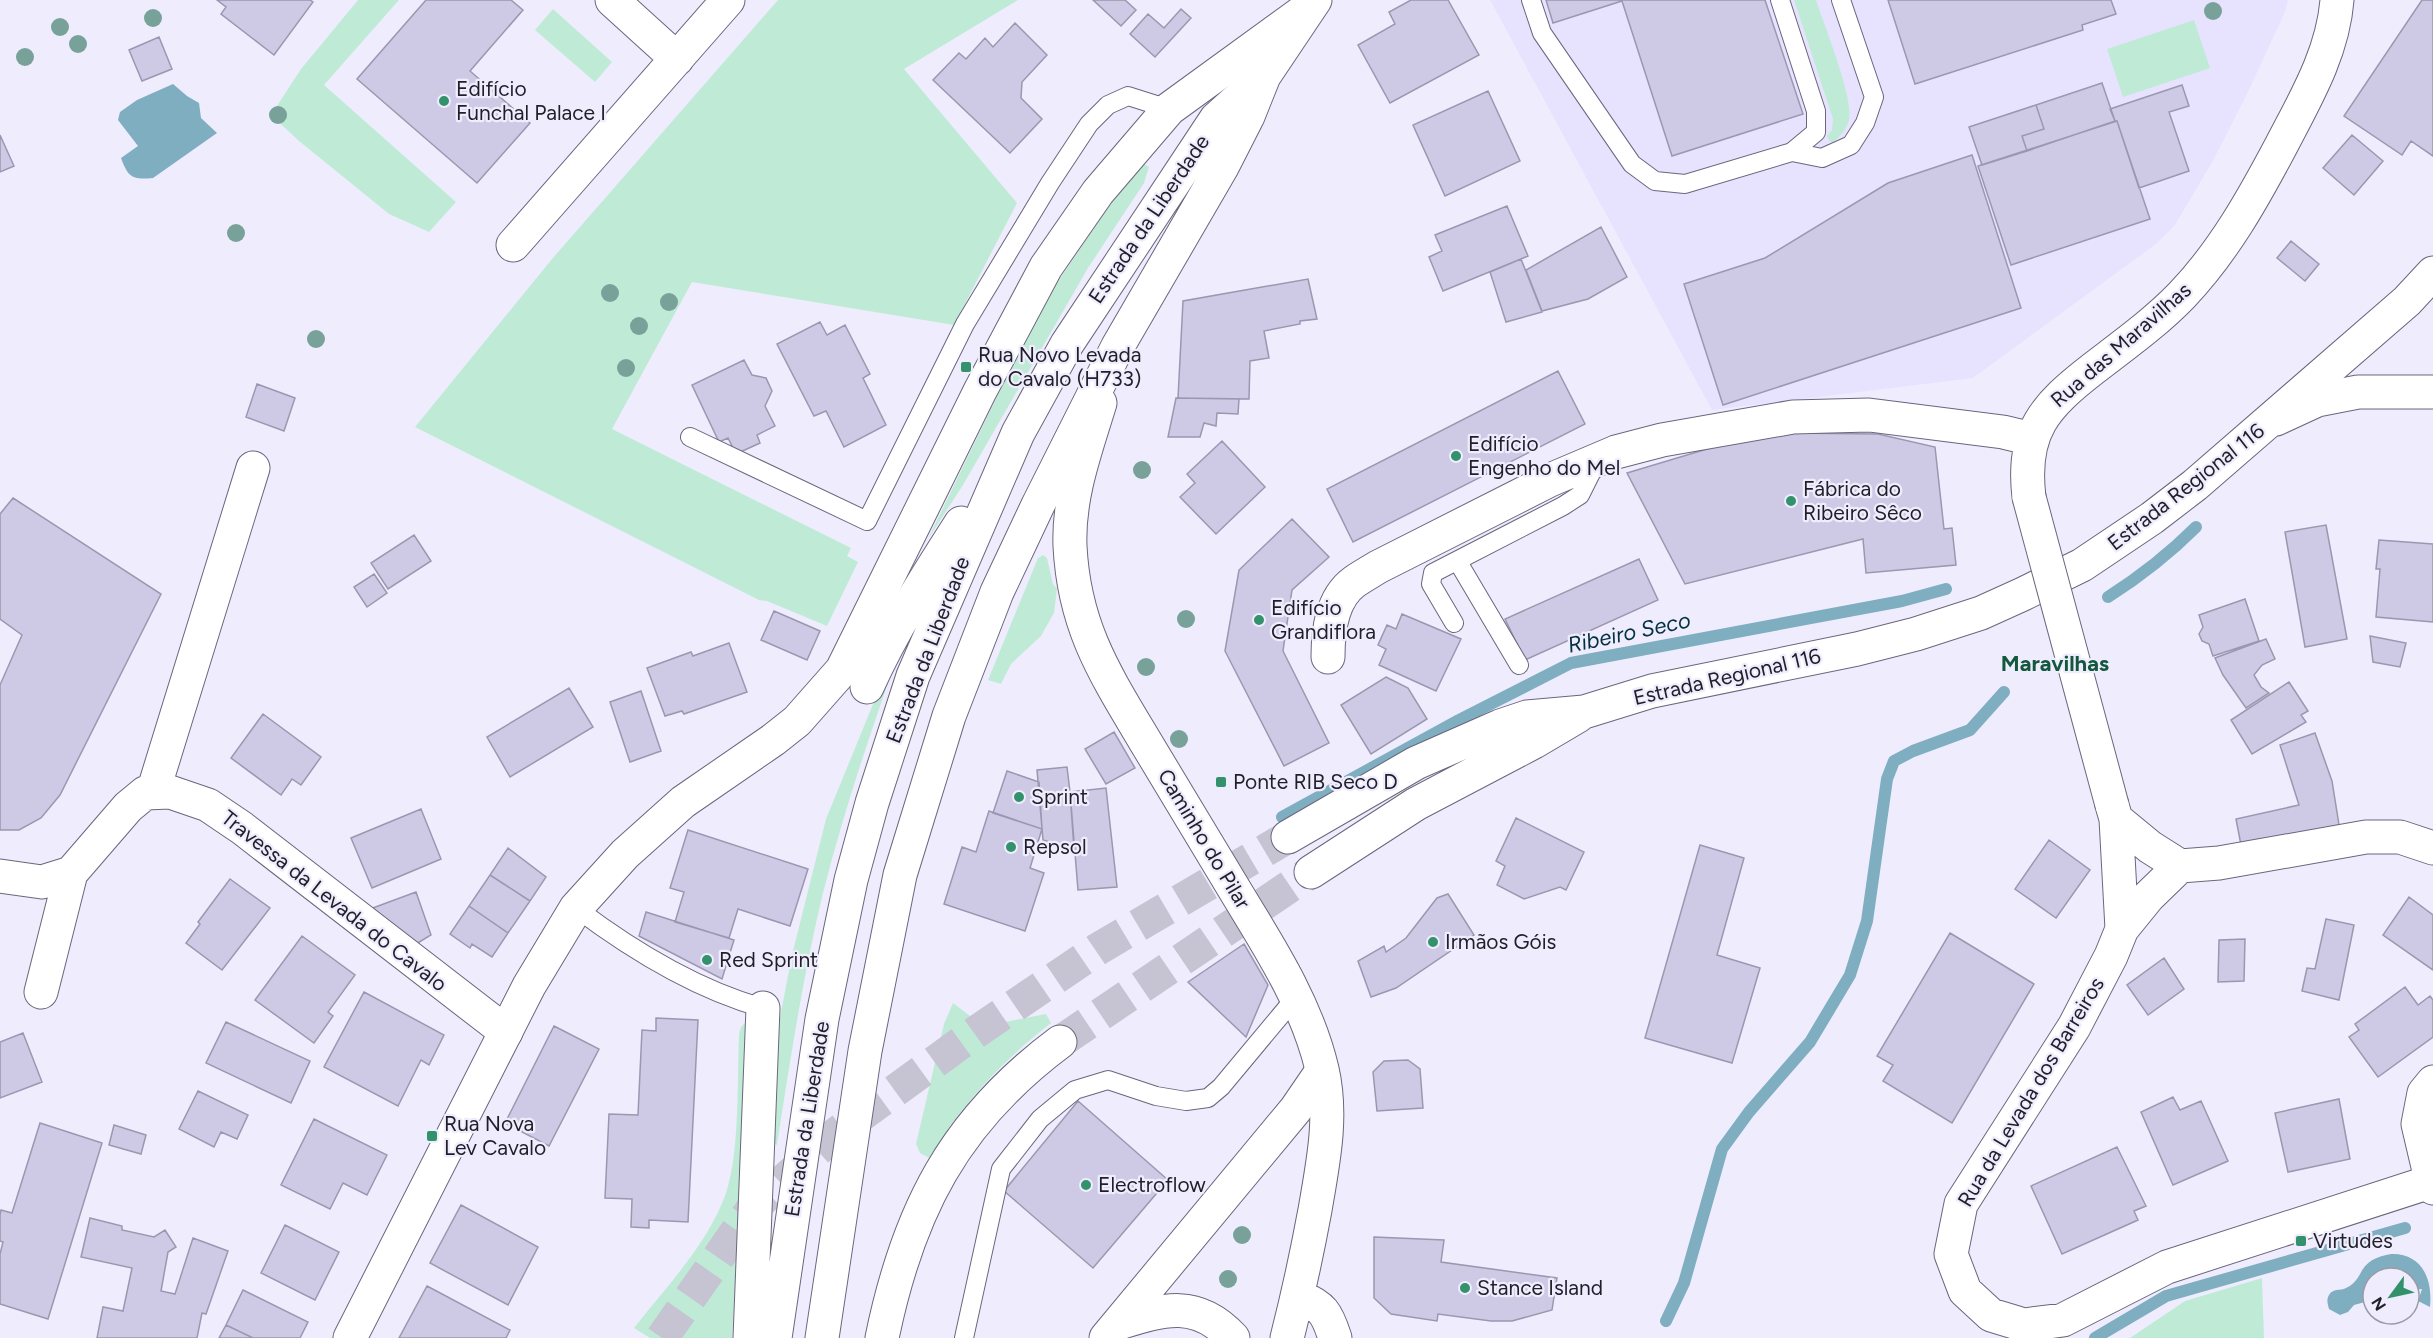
<svg xmlns="http://www.w3.org/2000/svg" width="2433" height="1338" viewBox="0 0 2433 1338" font-family="Figtree,sans-serif">
<style>
.built{fill:#e7e3ff}
.green{fill:#bfebd6}
.water{fill:#7eaec0}
.lines{fill:none;stroke-linecap:round;stroke-linejoin:round}
.stream{stroke:#7eaec0;stroke-width:12}
.building{fill:#cecae5;stroke:#9b97b0;stroke-width:1.5}
.secondary-tunnel{stroke:#c6c4d2;stroke-width:33;stroke-dasharray:33 16;stroke-linecap:butt}
.service-casing{stroke:#6a667d;stroke-width:20}
.minor-casing{stroke:#6a667d;stroke-width:35}
.tertiary-casing{stroke:#6a667d;stroke-width:35}
.secondary-casing{stroke:#6a667d;stroke-width:35}
.service{stroke:#fff;stroke-width:18}
.minor{stroke:#fff;stroke-width:33}
.tertiary{stroke:#fff;stroke-width:33}
.secondary{stroke:#fff;stroke-width:33}
.minor-bridge-casing{stroke:#6a667d;stroke-width:35;stroke-linecap:butt}
.minor-bridge{stroke:#fff;stroke-width:33}
.tree{fill:#78a299}
.poi-dot{fill:#33926b;stroke:#efedfd;stroke-width:2}
.labels{text-anchor:middle;stroke-width:4.5;stroke-linejoin:round;paint-order:stroke}
.poi-label{font-size:21px;fill:#201e28;stroke:#efedfd;text-anchor:start}
.street-label{font-size:21px;fill:#201e28;stroke:#efedfd}
.water-label{font-size:22px;font-style:italic;fill:#03313f;stroke:#efedfd}
.neighbourhood-label{font-size:22px;font-weight:bold;fill:#13573d;stroke:#efedfd}
</style>
<rect width="100%" height="100%" fill="#efedfd"/>
<path class="built" d="M1490 0H2288L2285 12 2248 92 2214 159 2175 225 2156 244 1973 378 1712 410Z"/>
<path class="green" d="M358 0H399L324 85 456 202 429 232 389 214 299 141 271 115 301 69Z
M778 0H1018L904 69 1017 203 954 325 692 282 612 429 851 548 847 556 858 562 827 626 767 601 759 600 415 427 552 259Z
M1794 0H1816C1824 25 1854 98 1849 120 1847 129 1840 137 1833 142H1830L1827 136 1832 130 1833 119Z
M553 9 612 62 595 82 535 30Z
M2194 20 2210 68 2123 97 2107 49Z
M1144 164 1149 167 1144 183 1088 268 963 485 928 539 1023 343 1055 286 1130 175Z
M1043 555 1047 558 1053 584 1057 589 1054 613 1041 636 1011 664 1001 684 988 680 1038 558Z
M887 670 891 671 888 683C864 752 841 822 823 893 803 976 790 1061 777 1145L770 1142 779 1023 792 955 826 819Z
M953 1003 978 1022 1000 1023 1046 1014 1051 1023C1002 1061 961 1105 929 1158L920 1153 916 1144 944 1024Z
M745 1023H748L746 1128 732 1338H650L634 1328C666 1287 708 1244 726 1193 740 1151 737 1080 739 1034L741 1027Z
M2262 1278 2264 1338H2130L2185 1301Z"/>
<path class="water" d="M173 84 187 96 199 103 201 118 217 133 153 178C132 180 128 177 121 158L138 146 118 120 120 112 137 100Z
M2391 1254C2421 1253 2433 1278 2430 1307L2418 1301 2422 1289 2409 1290V1278H2373V1295L2365 1302 2354 1305 2348 1312 2340 1315 2329 1309C2328 1305 2326 1300 2329 1295 2333 1288 2340 1291 2346 1288 2366 1279 2355 1260 2391 1254Z"/>
<g class="lines">
<path class="stream" d="M2108 597C2141 576 2169 554 2196 527
M1282 817 1459 720 1571 663 1902 601 1946 589
M1666 1321 1684 1283 1722 1149 1749 1112 1810 1042 1850 975 1867 921 1887 779 1894 761 1913 751 1970 730 2004 692
M2095 1338 2166 1296 2405 1228"/>
</g>
<path class="building" d="M217 0H310L313 2 274 55 221 14 226 7Z
M426 0H511L523 10 470 71 530 123 477 183 357 79Z
M1093 0H1125L1136 10 1121 26Z
M1411 0H1448L1479 55 1390 103 1358 45 1395 24 1389 12Z
M1546 0H1765L1803 114 1672 156 1622 1 1553 23Z
M1888 0H2111L2116 14 2082 25 2083 30 1915 84Z
M2422 0H2433V156L2411 141 2402 155 2344 116Z
M1181 9 1191 18 1155 57 1130 34 1148 14 1164 28Z
M1015 23 1047 55 1022 82 1021 98 1042 119 1010 153 933 80 959 53 966 59 985 38 993 47Z
M159 37 172 69 142 81 129 50Z
M2102 83 2115 121 2027 151 2022 136 2044 129 2036 105Z
M2182 85 2189 106 2169 112 2189 171 2139 188 2117 121H2115L2110 109Z
M1488 91 1520 161 1445 196 1413 125Z
M2036 105 2044 129 2022 136 2027 151 1982 165 1969 127Z
M2117 121 2150 219 2011 265 1978 166Z
M0 135 14 166 0 172Z
M2352 135 2383 161 2354 195 2323 168Z
M1972 155 2021 308 1723 405 1684 284 1765 258 1888 183Z
M1507 206 1528 256 1443 291 1429 257 1442 251 1435 235Z
M1601 227 1627 277 1588 299 1542 311 1526 270Z
M2291 241 2319 264 2305 281 2277 258Z
M1521 259 1542 312 1506 322 1490 272Z
M1308 279 1317 319 1300 321V324L1264 331 1269 358 1250 361 1249 399 1178 398 1183 301Z
M820 322 827 335 845 325 870 374 863 378 886 425 844 447 826 411 814 416 777 344Z
M744 360 752 375 766 378 772 391 765 406 775 426 757 435 760 443 736 454 728 438 719 442 692 385Z
M1558 371 1585 424 1353 542 1327 489Z
M257 384 295 398 284 431 246 417Z
M1176 398 1239 399 1238 414 1217 413 1216 426 1204 423 1200 437H1168Z
M1789 433 1878 434 1935 447 1944 529 1952 528 1956 565 1866 573 1863 539 1685 584 1627 473 1727 443Z
M1222 441 1265 487 1216 534 1180 497 1195 483 1187 474Z
M13 498 161 594 60 795 41 818 19 830H0V685L22 635 0 619V514Z
M1292 519 1329 557 1292 590 1283 651 1329 743 1284 766 1225 651 1239 570Z
M2326 525 2347 639 2305 647 2285 532Z
M414 535 431 561 388 589 371 563Z
M2379 540 2433 544V622L2376 617 2380 569H2376Z
M1639 559 1658 600 1525 660 1505 619Z
M374 574 387 593 367 607 354 587Z
M2245 599 2259 641 2213 656 2209 644 2202 641 2199 634 2203 627 2199 615Z
M774 611 820 631 807 660 761 640Z
M1402 614 1461 639 1436 691 1379 665 1386 649 1378 645 1387 625 1396 629Z
M2370 636 2406 643 2400 667 2373 662Z
M2266 639 2275 659 2262 665 2254 675 2261 687 2269 693 2246 708 2223 675 2215 658Z
M729 643 747 692 684 714 682 711 665 716 647 668 691 652 693 656Z
M1386 677 1408 688 1427 719 1371 754 1341 705Z
M2289 682 2308 711 2301 715 2306 722 2252 754 2231 720Z
M569 688 593 727 510 777 487 737Z
M641 691 661 751 630 762 610 702Z
M263 714 321 757 301 785 292 779 281 795 231 758Z
M1114 732 1135 768 1106 784 1085 749Z
M2315 733 2332 781 2339 825 2241 845 2236 819 2299 805 2280 745Z
M1067 767 1070 792 1074 849 1043 840 1037 770Z
M1007 771 1039 782 1042 829 993 813Z
M1106 788 1117 887 1078 890 1070 792Z
M421 809 441 859 372 888 351 838Z
M989 811 1042 829 1030 868 1044 873 1025 931 944 904 962 847 976 852Z
M1516 818 1584 852 1566 890 1560 887 1524 899 1497 885 1505 866 1496 861Z
M688 830 808 869 790 926 738 909 729 938 675 922 684 892 670 888Z
M2049 840 2090 870 2056 918 2015 889Z
M1700 845 1744 858 1717 955 1760 968 1732 1063 1645 1038Z
M508 848 546 877 530 901 490 875Z
M490 875 530 901 508 933 469 906Z
M230 879 270 908 222 970 186 943 200 924 198 922Z
M416 892 431 935 416 944 370 909Z
M1448 894 1474 935 1396 988 1371 997 1358 961 1384 946 1386 952 1406 938 1437 898Z
M2409 897 2433 915V970L2383 935Z
M469 906 508 933 492 957 472 944 470 948 450 934Z
M646 912 734 940 722 979 639 936Z
M2326 919 2354 925 2339 1000 2302 991 2307 968 2315 969Z
M1950 933 2034 984 1952 1123 1883 1081 1893 1065 1877 1056Z
M302 936 355 975 328 1012 333 1016 314 1043 255 1000Z
M2245 939 2244 981 2218 982 2219 940Z
M1244 944 1268 985 1246 1037 1188 982Z
M2164 958 2184 989 2148 1015 2127 985Z
M2405 987 2418 1005 2430 996 2433 1000V1037L2378 1077 2349 1037 2359 1030 2355 1024Z
M364 992 444 1035 429 1065 421 1060 398 1106 324 1067Z
M656 1018 698 1020 688 1222 649 1220V1228L631 1227 632 1199 605 1198 609 1114 638 1115 642 1030 656 1031Z
M226 1022 310 1061 291 1103 206 1063Z
M554 1026 599 1049 549 1146 505 1123Z
M23 1033 42 1082 0 1098V1042Z
M1408 1060 1420 1069 1423 1108 1377 1111 1373 1072 1384 1061Z
M198 1091 248 1115 237 1139 221 1132 214 1147 179 1129Z
M2173 1097 2180 1110 2201 1101 2228 1161 2173 1185 2141 1112Z
M2339 1099 2350 1159 2288 1172 2275 1113Z
M1078 1101 1168 1180 1093 1268 1004 1191Z
M314 1119 387 1155 367 1195 343 1183 330 1209 281 1185Z
M40 1123 102 1143 48 1319 0 1304V1254L3 1242 0 1241V1215L1 1210 12 1213Z
M114 1125 146 1135 141 1154 109 1145Z
M2117 1147 2146 1206 2134 1211 2138 1220 2062 1254 2031 1186Z
M461 1205 538 1247 508 1305 430 1263Z
M90 1218 122 1226V1230L154 1237 165 1230 176 1247 168 1252 161 1291 175 1294 193 1238 228 1251 206 1314 202 1313 197 1338H97L103 1307 123 1311 132 1268 81 1257Z
M285 1225 339 1252 315 1300 261 1273Z
M1374 1237 1444 1240 1441 1262 1557 1278 1552 1310 1512 1321H1491L1438 1314 1437 1321 1391 1314 1374 1298Z
M427 1286 510 1330 506 1338H399Z
M243 1290 308 1322 300 1338H253L226 1325Z
M226 1325 253 1338H219Z"/>
<g class="lines">
<path class="secondary-tunnel" d="M1060 1042 1311 872
M662 1338 752 1209 834 1135 976 1032 1098 949 1288 837"/>
<g class="service-casing">
<path id="service" d="M1531 0 1542 33 1632 164 1655 181 1685 184 1792 152 1816 132V111L1780 0
M1792 152 1822 158 1851 145 1865 123 1874 97 1841 0
M690 437 867 521 965 324 1050 183 1089 124 1108 105 1128 96 1169 109
M1458 562 1519 665
M1454 623 1431 584 1433 573 1563 506 1580 495 1597 461
M576 908C633 951 695 989 763 1008
M964 1338 1001 1169 1040 1119 1075 1090 1108 1080 1156 1096 1186 1101 1208 1098 1221 1087 1296 997"/>
</g>
<g class="minor-casing">
<path id="minor" d="M612 0 677 59
M513 245 728 0
M1100 403C1086 449 1068 496 1070 546 1074 627 1105 674 1145 741 1176 793 1208 845 1239 897 1272 951 1307 1006 1322 1069 1333 1116 1323 1163 1315 1210 1307 1253 1298 1295 1287 1338
M2276 419 2317 400 2358 392H2433
M2029 497C2021 431 2045 406 2094 368 2124 345 2156 322 2182 295 2224 251 2254 197 2282 144 2306 98 2333 52 2337 0
M1328 657C1328 632 1331 599 1354 582 1361 577 1370 572 1378 567L1550 480 1616 452 1662 440 1793 417 1869 415 2003 432 2032 439
M153 792 253 468
M2112 805 2116 819 2122 929 2111 956 2074 1027 1961 1204 1951 1254 1965 1291 1991 1315 2024 1325 2063 1320 2167 1267 2433 1181
M2116 819 2150 847 2180 866
M0 876 42 882 71 873 128 807 145 793 170 792 208 805 242 828 506 1032
M2122 929 2148 897 2180 866 2219 863 2366 837H2400L2433 848
M41 992 71 873
M2433 1082 2424 1093 2418 1124 2433 1188
M1298 1296C1323 1306 1327 1313 1335 1338"/>
</g>
<g class="tertiary-casing">
<path id="tertiary" d="M350 1338 529 986 576 908 625 854 683 802 773 740 797 721 842 670 980 391 1046 267 1098 192 1169 109 1308 8"/>
</g>
<g class="secondary-casing">
<path id="secondary" d="M867 687C893 629 927 576 961 523
M1288 837 1416 763 1500 726 1527 717 1584 712 1652 691 1857 649 1916 634 1981 613 2023 594 2082 565 2152 518 2195 485 2407 301 2433 273
M1311 872 1416 804 1534 742 1578 716
M1119 1323C1164 1309 1197 1299 1233 1338
M750 1338 763 1008
M775 1338 822 1019 851 880 872 803 913 676 1018 433 1067 344 1216 119 1256 83
M822 1338 865 1051 900 875 949 716 997 592 1038 505 1118 346 1222 167 1248 116 1264 76 1315 0
M882 1338C908 1211 954 1121 1060 1042
M1106 1338 1296 1109 1322 1071"/>
</g>
<use href="#service" class="service"/>
<use href="#minor" class="minor"/>
<use href="#tertiary" class="tertiary"/>
<use href="#secondary" class="secondary"/>
<g class="minor-bridge-casing">
<path id="minor-bridge" d="M2029 497 2112 805"/>
</g>
<use href="#minor-bridge" class="minor-bridge"/>
</g>
<g class="tree">
<circle cx="2213" cy="11" r="9"/>
<circle cx="153" cy="18" r="9"/>
<circle cx="60" cy="27" r="9"/>
<circle cx="78" cy="44" r="9"/>
<circle cx="25" cy="57" r="9"/>
<circle cx="278" cy="115" r="9"/>
<circle cx="236" cy="233" r="9"/>
<circle cx="610" cy="293" r="9"/>
<circle cx="669" cy="302" r="9"/>
<circle cx="639" cy="326" r="9"/>
<circle cx="316" cy="339" r="9"/>
<circle cx="626" cy="368" r="9"/>
<circle cx="1142" cy="470" r="9"/>
<circle cx="1186" cy="619" r="9"/>
<circle cx="1146" cy="667" r="9"/>
<circle cx="1179" cy="739" r="9"/>
<circle cx="1242" cy="1235" r="9"/>
<circle cx="1228" cy="1279" r="9"/>
</g>
<g class="poi-dot">
<circle cx="444" cy="101" r="6"/>
<rect x="960" y="361" width="12" height="12" rx="3"/>
<circle cx="1456" cy="456" r="6"/>
<circle cx="1791" cy="501" r="6"/>
<circle cx="1259" cy="620" r="6"/>
<rect x="1215" y="776" width="12" height="12" rx="3"/>
<circle cx="1019" cy="797" r="6"/>
<circle cx="1011" cy="847" r="6"/>
<circle cx="1433" cy="942" r="6"/>
<circle cx="707" cy="960" r="6"/>
<rect x="426" y="1130" width="12" height="12" rx="3"/>
<circle cx="1086" cy="1185" r="6"/>
<rect x="2295" y="1235" width="12" height="12" rx="3"/>
<circle cx="1465" cy="1288" r="6"/>
</g>
<g class="labels">
<g class="poi-label">
<text x="456" y="96">Edifício<tspan x="456" dy="24">Funchal Palace I</tspan></text>
<text x="978" y="362">Rua Novo Levada<tspan x="978" dy="24">do Cavalo (H733)</tspan></text>
<text x="1468" y="451">Edifício<tspan x="1468" dy="24">Engenho do Mel</tspan></text>
<text x="1803" y="496">Fábrica do<tspan x="1803" dy="24">Ribeiro Sêco</tspan></text>
<text x="1271" y="615">Edifício<tspan x="1271" dy="24">Grandiflora</tspan></text>
<text x="1233" y="789">Ponte RIB Seco D</text>
<text x="1031" y="804">Sprint</text>
<text x="1023" y="854">Repsol</text>
<text x="1445" y="949">Irmãos Góis</text>
<text x="719" y="967">Red Sprint</text>
<text x="444" y="1131">Rua Nova<tspan x="444" dy="24">Lev Cavalo</tspan></text>
<text x="1098" y="1192">Electroflow</text>
<text x="2313" y="1248">Virtudes</text>
<text x="1477" y="1295">Stance Island</text>
</g>
<g class="street-label">
<text transform="translate(1149 219) rotate(-56)" y="7">Estrada da Liberdade</text>
<text transform="translate(2121 345) rotate(-41)" y="7">Rua das Maravilhas</text>
<text transform="translate(2186 487) rotate(-38)" y="7">Estrada Regional 116</text>
<text transform="translate(928 650) rotate(-69)" y="7">Estrada da Liberdade</text>
<text transform="translate(1727 677) rotate(-13)" y="7">Estrada Regional 116</text>
<text transform="translate(1204 839) rotate(59)" y="7">Caminho do Pilar</text>
<text transform="translate(334 901) rotate(38)" y="7">Travessa da Levada do Cavalo</text>
<text transform="translate(2031 1092) rotate(-59)" y="7">Rua da Levada dos Barreiros</text>
<text transform="translate(807 1119) rotate(-81)" y="7">Estrada da Liberdade</text>
</g>
<g class="water-label">
<text transform="translate(1629 632) rotate(-12)" y="8">Ribeiro Seco</text>
</g>
<g class="neighbourhood-label">
<text x="2055" y="671">Maravilhas</text>
</g>
</g>
<g transform="translate(2391 1296) rotate(237)"><circle r="28" fill="#efedfd" stroke="#9c9aa8" stroke-width="1.5"/>
<path d="M0-4.5L10 22L0 15L-10 22Z" fill="#33926b"/>
<text y="-9" font-size="16" font-weight="bold" text-anchor="middle" fill="#201e28">N</text>
</g>
</svg>
